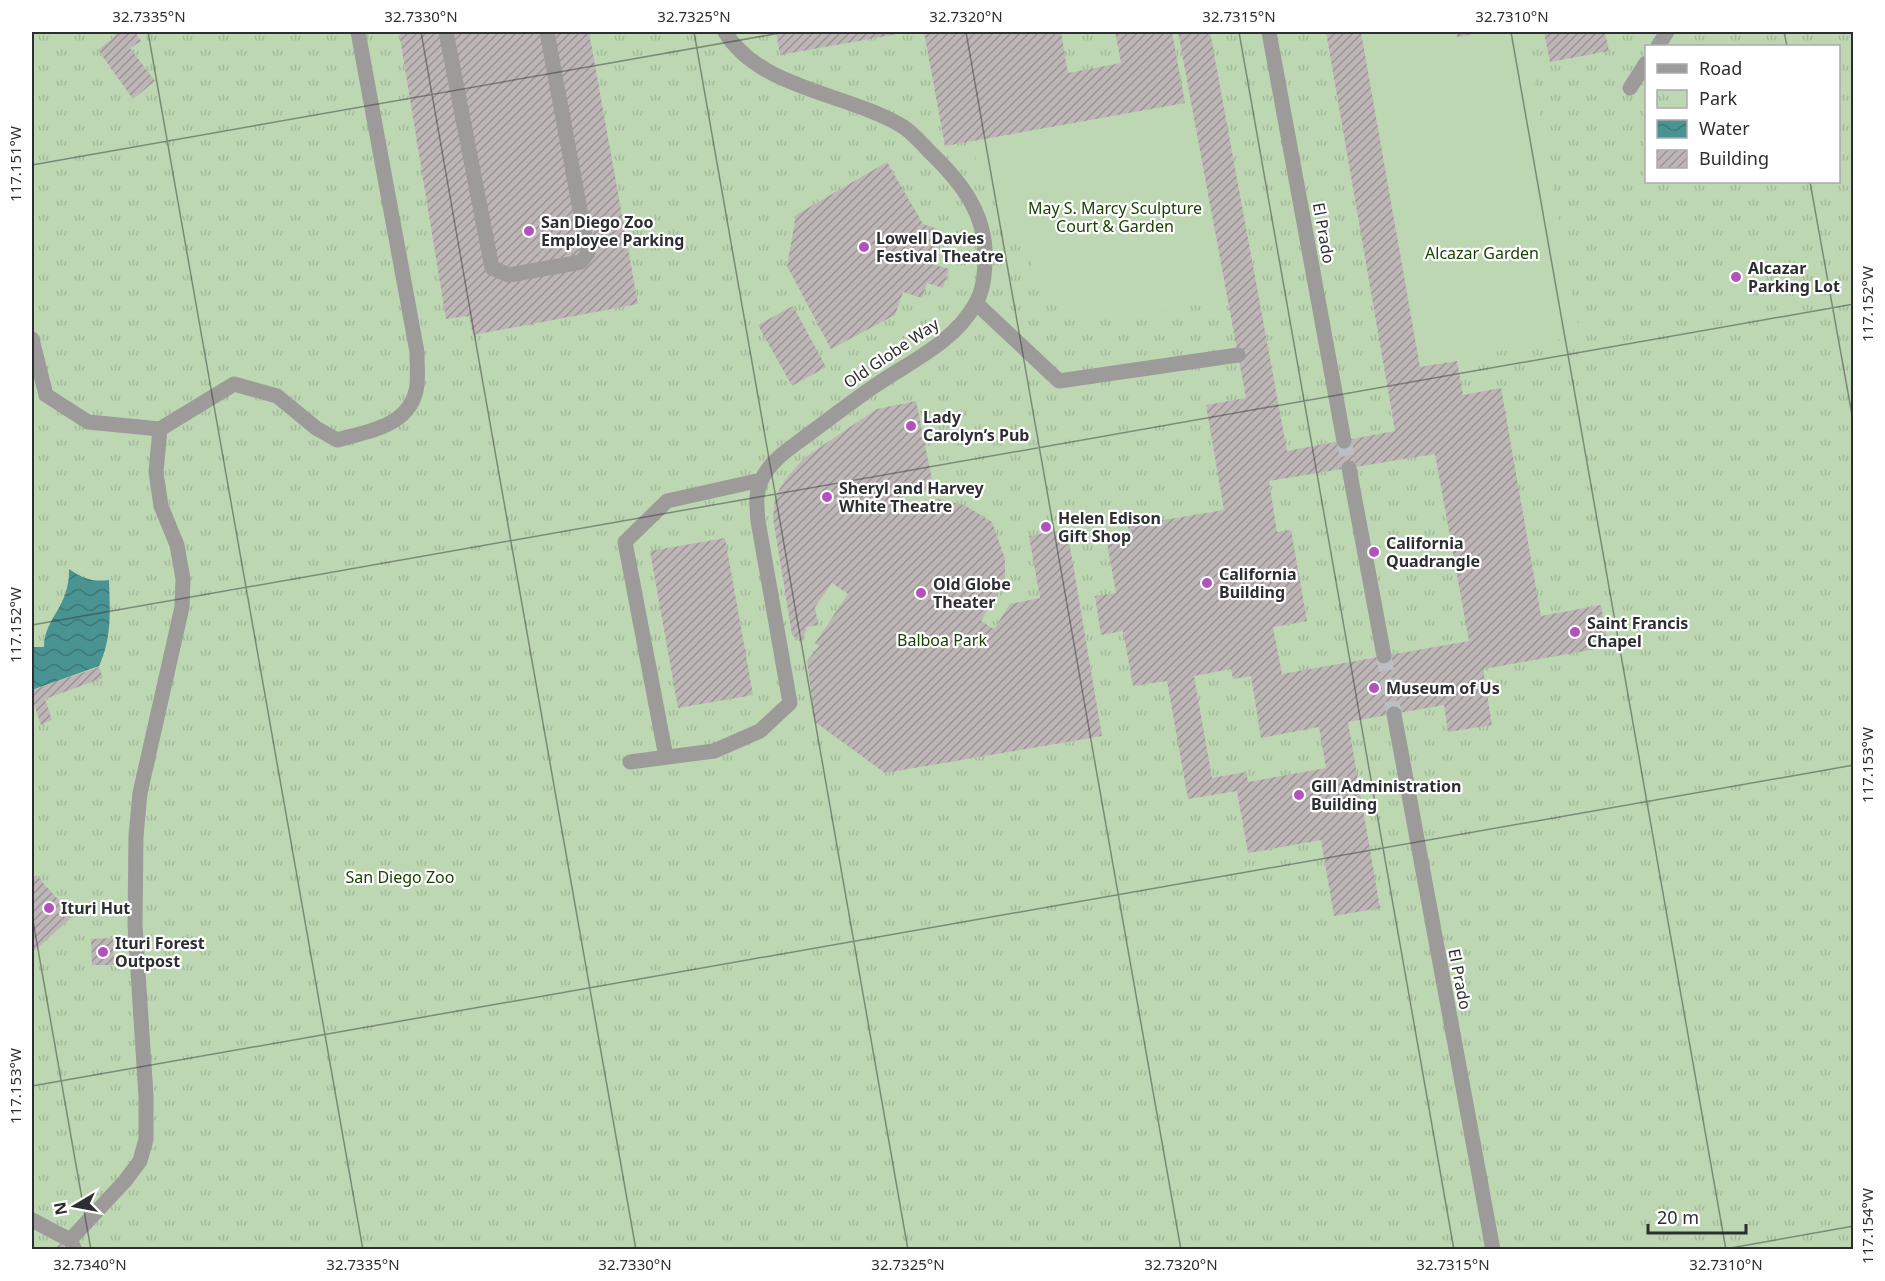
<svg xmlns="http://www.w3.org/2000/svg" width="1885" height="1281" viewBox="0 0 1885 1281" font-family="'Noto Sans',sans-serif">
<style>
.park{fill:url(#park-tufts);fill-rule:evenodd}
.garden{fill:#bdd7b2}
.water{fill:url(#water-waves)}
.building{fill:url(#building-hatch);fill-rule:evenodd}
.lines{fill:none;stroke-linecap:round;stroke-linejoin:round}
.tertiary-tunnel{stroke:#bbbec3;stroke-width:15;stroke-dasharray:15 8;stroke-linecap:butt}
.service{stroke:#9d9a9a;stroke-width:15}
.pedestrian{stroke:#9d9a9a;stroke-width:15}
.tertiary{stroke:#9d9a9a;stroke-width:15}
.ticks{fill:none;stroke:#2d2e31;stroke-width:1.5;stroke-opacity:0.45}
.poi-dot{fill:#b253bc;stroke:#fff;stroke-width:2}
.labels{text-anchor:middle;stroke-width:4.5;stroke-linejoin:round;paint-order:stroke}
.park-label{font-size:16px;fill:#194200;stroke:#fff}
.poi-label{font-size:16px;font-weight:bold;fill:#2d2e31;stroke:#fff;text-anchor:start}
.street-label{font-size:16px;fill:#2d2e31;stroke:#fff}
.neatline{fill:none;stroke:#2d2e31;stroke-width:2}
.ticks-label{font-size:15px;text-anchor:middle;fill:#2d2e31}
</style>
<defs>
<pattern id="park-tufts" width="24" height="20" patternUnits="userSpaceOnUse" patternTransform="scale(1.5)"><rect width="24" height="20" fill="#bdd7b2"/><path d="M3 7l-1-3M5 7V3M7 7l1-3M15 17l-1-3M17 17v-4M19 17l1-3" fill="none" stroke="#a3b99a"/></pattern>
<pattern id="water-waves" width="16" height="10" patternUnits="userSpaceOnUse" patternTransform="scale(1.5)"><rect width="16" height="10" fill="#499393"/><path d="M0 5q4-4 8 0t8 0" fill="none" stroke="#3d7879"/></pattern>
<pattern id="building-hatch" width="6" height="6" patternUnits="userSpaceOnUse" patternTransform="scale(1.5)"><rect width="6" height="6" fill="#beb6b6"/><path d="M-1 1l2-2M0 6l6-6M5 7l2-2" fill="none" stroke="#9b9495"/></pattern>
</defs>
<rect width="100%" height="100%" fill="#dee2e8"/>
<path class="park" d="M32 32H1853V1249H32ZM1646 46H1838V182H1646Z"/>
<path class="garden" d="M1361 32H1456L1457 37 1487 32H1525L1580 335 1420 367Z
M1191 101 1227 299 1118 318 1090 317 1050 292 1009 231 968 142Z"/>
<path class="water" d="M69 569C83 579 93 582 109 580 110 611 112 638 99 666L32 690V651L34 647H44C44 618 70 607 69 569Z"/>
<path class="building" d="M128 32H135L141 41 130 48 155 81 133 99 98 50 118 34Z
M399 32H589L638 304 473 335 469 316 446 319Z
M776 32H903V33L780 55Z
M924 32H1061L1068 73 1121 63 1115 32H1172L1185 103 945 146Z
M1178 32H1210L1287 451 1395 431 1326 32H1361L1420 367 1457 361 1463 395 1501 388 1541 616 1601 605 1608 647 1483 669 1492 725 1448 732 1444 705 1348 722 1380 908 1334 916 1321 840 1248 853 1237 791 1188 799 1167 681 1133 686 1123 631 1101 635 1095 596 1116 593 1107 543 1130 539 1128 526 1224 510 1206 405 1246 398ZM1435 454 1469 641 1282 674 1273 627 1307 621 1291 530 1277 532 1269 481ZM1231 669 1233 679 1251 676 1261 738 1319 727 1326 768 1248 782 1246 772 1212 778 1194 676Z
M1456 32H1480V33L1457 37Z
M1544 32H1605L1609 51 1550 62Z
M887 162 923 224 943 231 932 264 949 269 943 288 927 283 922 298 903 292 895 315 831 349 787 266 796 215Z
M793 306 826 367 792 386 758 325Z
M916 401 934 490 903 496 902 513 912 504 938 499 964 505 992 522 1005 559V581L981 621 994 629 1010 604 1040 598 1029 536 1067 529 1102 736 885 773 815 722 807 661 819 646 815 643 848 594 832 583 815 607 818 625 806 627V632L800 641 792 635 773 518 775 497 785 480 804 458 877 409Z
M725 538 753 695 678 708 650 551Z
M99 667 103 678 45 699 52 720 41 725 32 699V690Z
M36 875 73 916 32 953V879Z
M113 938 114 965H92L91 939Z
M62 1243 66 1250H52Z"/>
<g class="lines">
<path class="tertiary-tunnel" d="M1344 441 1349 468
M1384 656 1394 714"/>
<path class="service" d="M446 32 492 268 509 275 581 262 588 253 547 32
M32 339 46 395 88 422 160 429 156 472 161 506 177 545 183 579 182 607 140 793 136 836 135 925 146 1096V1139L140 1161 125 1181 70 1240
M160 429 234 384 277 396 316 428 337 440C369 431 412 426 417 385 418 375 417 363 417 352L358 32
M666 757 625 542 667 501 761 480
M630 762 714 751 760 731 790 703 758 521C757 507 755 494 761 481 770 460 792 447 809 434 832 417 855 399 879 383 915 359 954 342 976 303 983 290 984 278 985 264 988 215 962 183 929 151 921 143 912 132 902 126 847 93 760 89 725 32"/>
<path class="pedestrian" d="M976 303 1059 381 1238 355
M32 1220 70 1240 75 1250"/>
<path class="tertiary" d="M1269 32 1344 441
M1658 46 1667 32
M1630 88 1646 63
M1349 468 1384 656
M1394 714 1493 1250"/>
</g>
<path class="ticks" d="M148 32 363 1250M421 32 636 1250M694 32 908 1250M966 32 1181 1250M1239 32 1454 1250M1511 32 1726 1250M1784 32 1787 46M32 165 786 32M1810 182 1854 426M32 625 1854 304M32 915 91 1250M32 1086 1854 765M1719 1250 1854 1226"/>
<g class="poi-dot">
<circle cx="529" cy="231" r="6"/>
<circle cx="864" cy="247" r="6"/>
<circle cx="1736" cy="277" r="6"/>
<circle cx="911" cy="426" r="6"/>
<circle cx="827" cy="497" r="6"/>
<circle cx="1046" cy="527" r="6"/>
<circle cx="1374" cy="552" r="6"/>
<circle cx="1207" cy="583" r="6"/>
<circle cx="921" cy="593" r="6"/>
<circle cx="1575" cy="632" r="6"/>
<circle cx="1374" cy="688" r="6"/>
<circle cx="1299" cy="795" r="6"/>
<circle cx="49" cy="908" r="6"/>
<circle cx="103" cy="952" r="6"/>
</g>
<g class="labels">
<g class="park-label">
<text x="1115" y="214">May S. Marcy Sculpture<tspan x="1115" dy="18">Court &amp; Garden</tspan></text>
<text x="1482" y="259">Alcazar Garden</text>
<text x="942" y="646">Balboa Park</text>
<text x="400" y="883">San Diego Zoo</text>
</g>
<g class="poi-label">
<text x="541" y="228">San Diego Zoo<tspan x="541" dy="18">Employee Parking</tspan></text>
<text x="876" y="244">Lowell Davies<tspan x="876" dy="18">Festival Theatre</tspan></text>
<text x="1748" y="274">Alcazar<tspan x="1748" dy="18">Parking Lot</tspan></text>
<text x="923" y="423">Lady<tspan x="923" dy="18">Carolyn’s Pub</tspan></text>
<text x="839" y="494">Sheryl and Harvey<tspan x="839" dy="18">White Theatre</tspan></text>
<text x="1058" y="524">Helen Edison<tspan x="1058" dy="18">Gift Shop</tspan></text>
<text x="1386" y="549">California<tspan x="1386" dy="18">Quadrangle</tspan></text>
<text x="1219" y="580">California<tspan x="1219" dy="18">Building</tspan></text>
<text x="933" y="590">Old Globe<tspan x="933" dy="18">Theater</tspan></text>
<text x="1587" y="629">Saint Francis<tspan x="1587" dy="18">Chapel</tspan></text>
<text x="1386" y="694">Museum of Us</text>
<text x="1311" y="792">Gill Administration<tspan x="1311" dy="18">Building</tspan></text>
<text x="61" y="914">Ituri Hut</text>
<text x="115" y="949">Ituri Forest<tspan x="115" dy="18">Outpost</tspan></text>
</g>
<g class="street-label">
<text transform="translate(1324 233) rotate(80)" y="6">El Prado</text>
<text transform="translate(891 353) rotate(-34)" y="6">Old Globe Way</text>
<text transform="translate(1460 979) rotate(79)" y="6">El Prado</text>
</g>
</g>
<rect width="1885" height="1281" fill="none" stroke="#ffffff" stroke-width="66"/>
<rect x="1645" y="45" width="195" height="138" fill="#ffffff" stroke="#ababad" stroke-width="1.5"/>
<rect x="1657" y="64" width="30" height="9" fill="#9d9a9a" stroke="#ababad" stroke-width="1.5"/>
<text x="1699" y="75" font-size="18" fill="#2d2e31">Road</text>
<rect x="1657" y="90" width="30" height="18" fill="url(#park-tufts)" stroke="#ababad" stroke-width="1.5"/>
<text x="1699" y="105" font-size="18" fill="#2d2e31">Park</text>
<rect x="1657" y="120" width="30" height="18" fill="url(#water-waves)" stroke="#ababad" stroke-width="1.5"/>
<text x="1699" y="135" font-size="18" fill="#2d2e31">Water</text>
<rect x="1657" y="150" width="30" height="18" fill="url(#building-hatch)" stroke="#ababad" stroke-width="1.5"/>
<text x="1699" y="165" font-size="18" fill="#2d2e31">Building</text>
<g transform="translate(75 1206) rotate(260)" stroke="#ffffff" stroke-width="4.5" paint-order="stroke">
<path d="M0-4.5L10 22L0 15L-10 22Z" fill="#2d2e31"/>
<text y="-9" font-size="16" font-weight="bold" text-anchor="middle" fill="#2d2e31">N</text>
</g>
<path d="M1648 1224v9h98v-9" fill="none" stroke="#2d2e31" stroke-width="3"/>
<text x="1657" y="1224" font-size="18" fill="#2d2e31" stroke="#ffffff" stroke-width="4.5" paint-order="stroke">20 m</text>
<rect x="33" y="33" width="1819" height="1215" class="neatline"/>
<g class="ticks-label">
<text x="149" y="22">32.7335°N</text>
<text x="421" y="22">32.7330°N</text>
<text x="694" y="22">32.7325°N</text>
<text x="966" y="22">32.7320°N</text>
<text x="1239" y="22">32.7315°N</text>
<text x="1512" y="22">32.7310°N</text>
<text transform="translate(16 164) rotate(-90)" y="5">117.151°W</text>
<text transform="translate(1868 304) rotate(-90)" y="5">117.152°W</text>
<text transform="translate(16 625) rotate(-90)" y="5">117.152°W</text>
<text transform="translate(1868 765) rotate(-90)" y="5">117.153°W</text>
<text transform="translate(16 1086) rotate(-90)" y="5">117.153°W</text>
<text transform="translate(1868 1226) rotate(-90)" y="5">117.154°W</text>
<text x="90" y="1270">32.7340°N</text>
<text x="363" y="1270">32.7335°N</text>
<text x="635" y="1270">32.7330°N</text>
<text x="908" y="1270">32.7325°N</text>
<text x="1181" y="1270">32.7320°N</text>
<text x="1453" y="1270">32.7315°N</text>
<text x="1726" y="1270">32.7310°N</text>
</g>
</svg>
